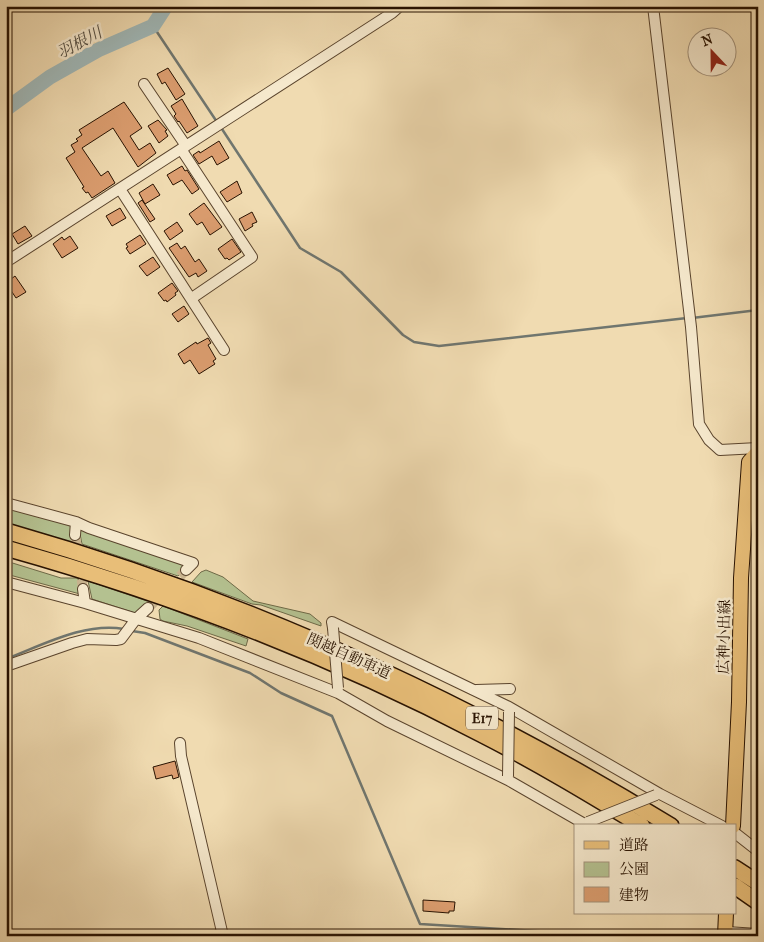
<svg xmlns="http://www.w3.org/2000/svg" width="764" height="942" viewBox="0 0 764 942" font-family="'IM FELL French Canon','Noto Serif JP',serif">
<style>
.green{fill:#b4c190;stroke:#6e6a48}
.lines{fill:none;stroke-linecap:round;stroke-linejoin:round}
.stream{stroke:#70766f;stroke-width:2.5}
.river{stroke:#a0b8b8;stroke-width:15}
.building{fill:#db9d6f;stroke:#281201}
.minor-tunnel{stroke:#c8b38e;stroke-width:10;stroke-dasharray:10 5;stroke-linecap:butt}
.minor-casing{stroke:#5a442d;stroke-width:12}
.major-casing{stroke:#281201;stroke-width:16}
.highway-casing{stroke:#281201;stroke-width:18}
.minor{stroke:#f5e8cc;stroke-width:10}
.major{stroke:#e8be78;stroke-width:14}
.highway{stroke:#e8be78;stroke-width:15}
.minor-bridge-casing{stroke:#5a442d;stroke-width:12;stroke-linecap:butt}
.minor-bridge{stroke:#f5e8cc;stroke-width:10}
.labels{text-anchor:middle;stroke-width:5;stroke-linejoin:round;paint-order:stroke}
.shield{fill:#f5e8cc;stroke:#66523e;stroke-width:1}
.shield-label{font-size:14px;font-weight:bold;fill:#281201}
.street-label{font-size:15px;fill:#281201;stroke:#f5e8cc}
.water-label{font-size:16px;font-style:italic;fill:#524c41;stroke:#f5e8cc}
</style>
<rect width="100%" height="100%" fill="#f0dbb1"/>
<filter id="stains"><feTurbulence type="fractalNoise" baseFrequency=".004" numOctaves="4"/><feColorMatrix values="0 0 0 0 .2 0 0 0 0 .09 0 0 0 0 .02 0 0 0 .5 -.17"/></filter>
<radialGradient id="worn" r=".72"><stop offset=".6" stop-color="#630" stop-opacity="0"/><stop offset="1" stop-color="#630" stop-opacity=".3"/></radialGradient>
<path class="green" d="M6 505 72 525 74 543 6 523Z
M79 529 92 531 182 562 185 569 178 576 82 544Z
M6 561 61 578H78L80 594 6 574Z
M206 570 223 577 253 601 310 614 321 623V626L261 605 252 604 192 582 201 572Z
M88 581 150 602 135 613 92 599Z
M163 606 248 639 246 646 187 626 163 621 160 619 159 610Z"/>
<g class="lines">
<path class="stream" d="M153 26 217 122
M220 126 300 248 341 272 403 335 414 342 439 346 687 318
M692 318 758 310
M132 631 145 633 250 673 281 693 332 716 420 924 618 936
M6 659C43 645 84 622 124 629"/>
<path class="river" d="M6 109 50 77 98 50 153 26 166 6"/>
</g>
<path class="building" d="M168 68 185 94 176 100 165 82 162 84 157 74Z
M182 99 198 126 187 133 179 121 178 122 174 116 176 114 171 106Z
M124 102 142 128 130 136 139 150 150 143 156 153 138 167 113 128 82 148 101 176 108 171 115 183 92 198 88 192 86 193 82 188 84 187 66 158 75 152 71 145 78 141 76 139 82 135 79 130Z
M158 120 167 130 165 131 168 136 159 143 148 126Z
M219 141 229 158 217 165 212 156 199 164 193 155 199 151 200 153Z
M182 166 185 171 187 170 199 189 192 194 182 180 173 185 167 175Z
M237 181 242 193 227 202 220 192Z
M153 184 160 195 145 204 139 193Z
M142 200 155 219 150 222 138 203Z
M204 203 222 227 210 235 202 222 197 225 189 214Z
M120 208 126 218 112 226 106 216Z
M252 212 257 222 252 224 253 226 245 231 239 219Z
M177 222 183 231 170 240 164 231Z
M25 226 32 236 18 244 12 234Z
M140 235 146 244 130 254 126 248 128 247 126 244Z
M70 236 78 248 62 258 53 244 62 237 64 240Z
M232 239 241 252 229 260 227 258 225 259 218 249Z
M177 243 181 249 185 246 195 262 199 259 207 271 198 277 196 273 189 277 169 248Z
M153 257 160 267 147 276 139 266Z
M15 276 26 292 16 298 6 283Z
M172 283 178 291 175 293 176 295 167 302 166 300 164 301 158 293Z
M184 306 189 314 178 322 172 314Z
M208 338 211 343 208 345 216 359 213 361 215 364 199 374 190 360 184 364 178 354 196 342 197 344Z
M175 761 179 777 173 779 172 775 156 779 153 767Z
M423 900 455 902 454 911H449V913L423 911Z"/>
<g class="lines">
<path class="minor-tunnel" d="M75 535 83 589
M148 608 186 570"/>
<g class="minor-casing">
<path id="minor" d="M653 6 691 327 699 424 709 440 720 450 758 448
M144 84 186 146
M181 149 252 257 192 298
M120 189 224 350
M6 262 392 13 400 6
M6 503 76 522 89 528 193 563 186 570
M75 535 76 522
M6 582 85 603 199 638 338 693 387 721 508 780 588 826
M83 589 85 603
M333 628 332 622 509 707 660 794 722 826
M6 666 72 643 87 639 116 640 121 639 136 619 148 608
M476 690 510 689
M180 743 181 756 223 936
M735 833 758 851
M726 932 758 934"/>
</g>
<g class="major-casing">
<path id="major" d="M733 826 739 702 741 578 749 462 758 452
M725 936 726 913"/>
</g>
<g class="highway-casing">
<path id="highway" d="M6 531C241 598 463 698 671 826
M6 548C170 594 330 655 481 734 536 762 589 794 642 826
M735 868 758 883
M735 886 758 902"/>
</g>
<use href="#minor" class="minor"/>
<use href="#major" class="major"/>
<use href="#highway" class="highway"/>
<g class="minor-bridge-casing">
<path id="minor-bridge" d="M333 628 338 688
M508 776 509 712
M588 822 656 795"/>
</g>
<use href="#minor-bridge" class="minor-bridge"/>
</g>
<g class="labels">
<rect class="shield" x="466" y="706.5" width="32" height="23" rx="4"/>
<g class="shield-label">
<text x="482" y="723">E17</text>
</g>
<g class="street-label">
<text transform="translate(724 637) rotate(-89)" y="5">広神小出線</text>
<text transform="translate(349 656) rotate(24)" y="5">関越自動車道</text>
</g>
<g class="water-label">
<text transform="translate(79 42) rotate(-28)" y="6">羽根川</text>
</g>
</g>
<rect width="764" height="942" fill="none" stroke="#f0dbb1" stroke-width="25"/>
<rect x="8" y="8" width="749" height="927" fill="none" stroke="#281201" stroke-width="2.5"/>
<rect x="12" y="12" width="739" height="917" fill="none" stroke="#281201"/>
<rect x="574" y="824" width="162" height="90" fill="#f5e8cc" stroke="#a3927b"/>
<rect x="584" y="841" width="25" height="8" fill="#e8be78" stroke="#a3927b"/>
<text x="619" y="850" font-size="15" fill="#281201">道路</text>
<rect x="584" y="862" width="25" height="15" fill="#b4c190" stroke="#a3927b"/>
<text x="619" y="874" font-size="15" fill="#281201">公園</text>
<rect x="584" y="887" width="25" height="15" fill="#db9d6f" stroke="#a3927b"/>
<text x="619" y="900" font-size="15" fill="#281201">建物</text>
<g transform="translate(712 52) rotate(338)"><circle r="24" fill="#f5e8cc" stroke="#a3927b"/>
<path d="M0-4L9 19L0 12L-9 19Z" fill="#8f2418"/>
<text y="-8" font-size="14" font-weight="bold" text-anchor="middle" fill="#281201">N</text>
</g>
<rect width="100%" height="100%" filter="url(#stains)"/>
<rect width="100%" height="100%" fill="url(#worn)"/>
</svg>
